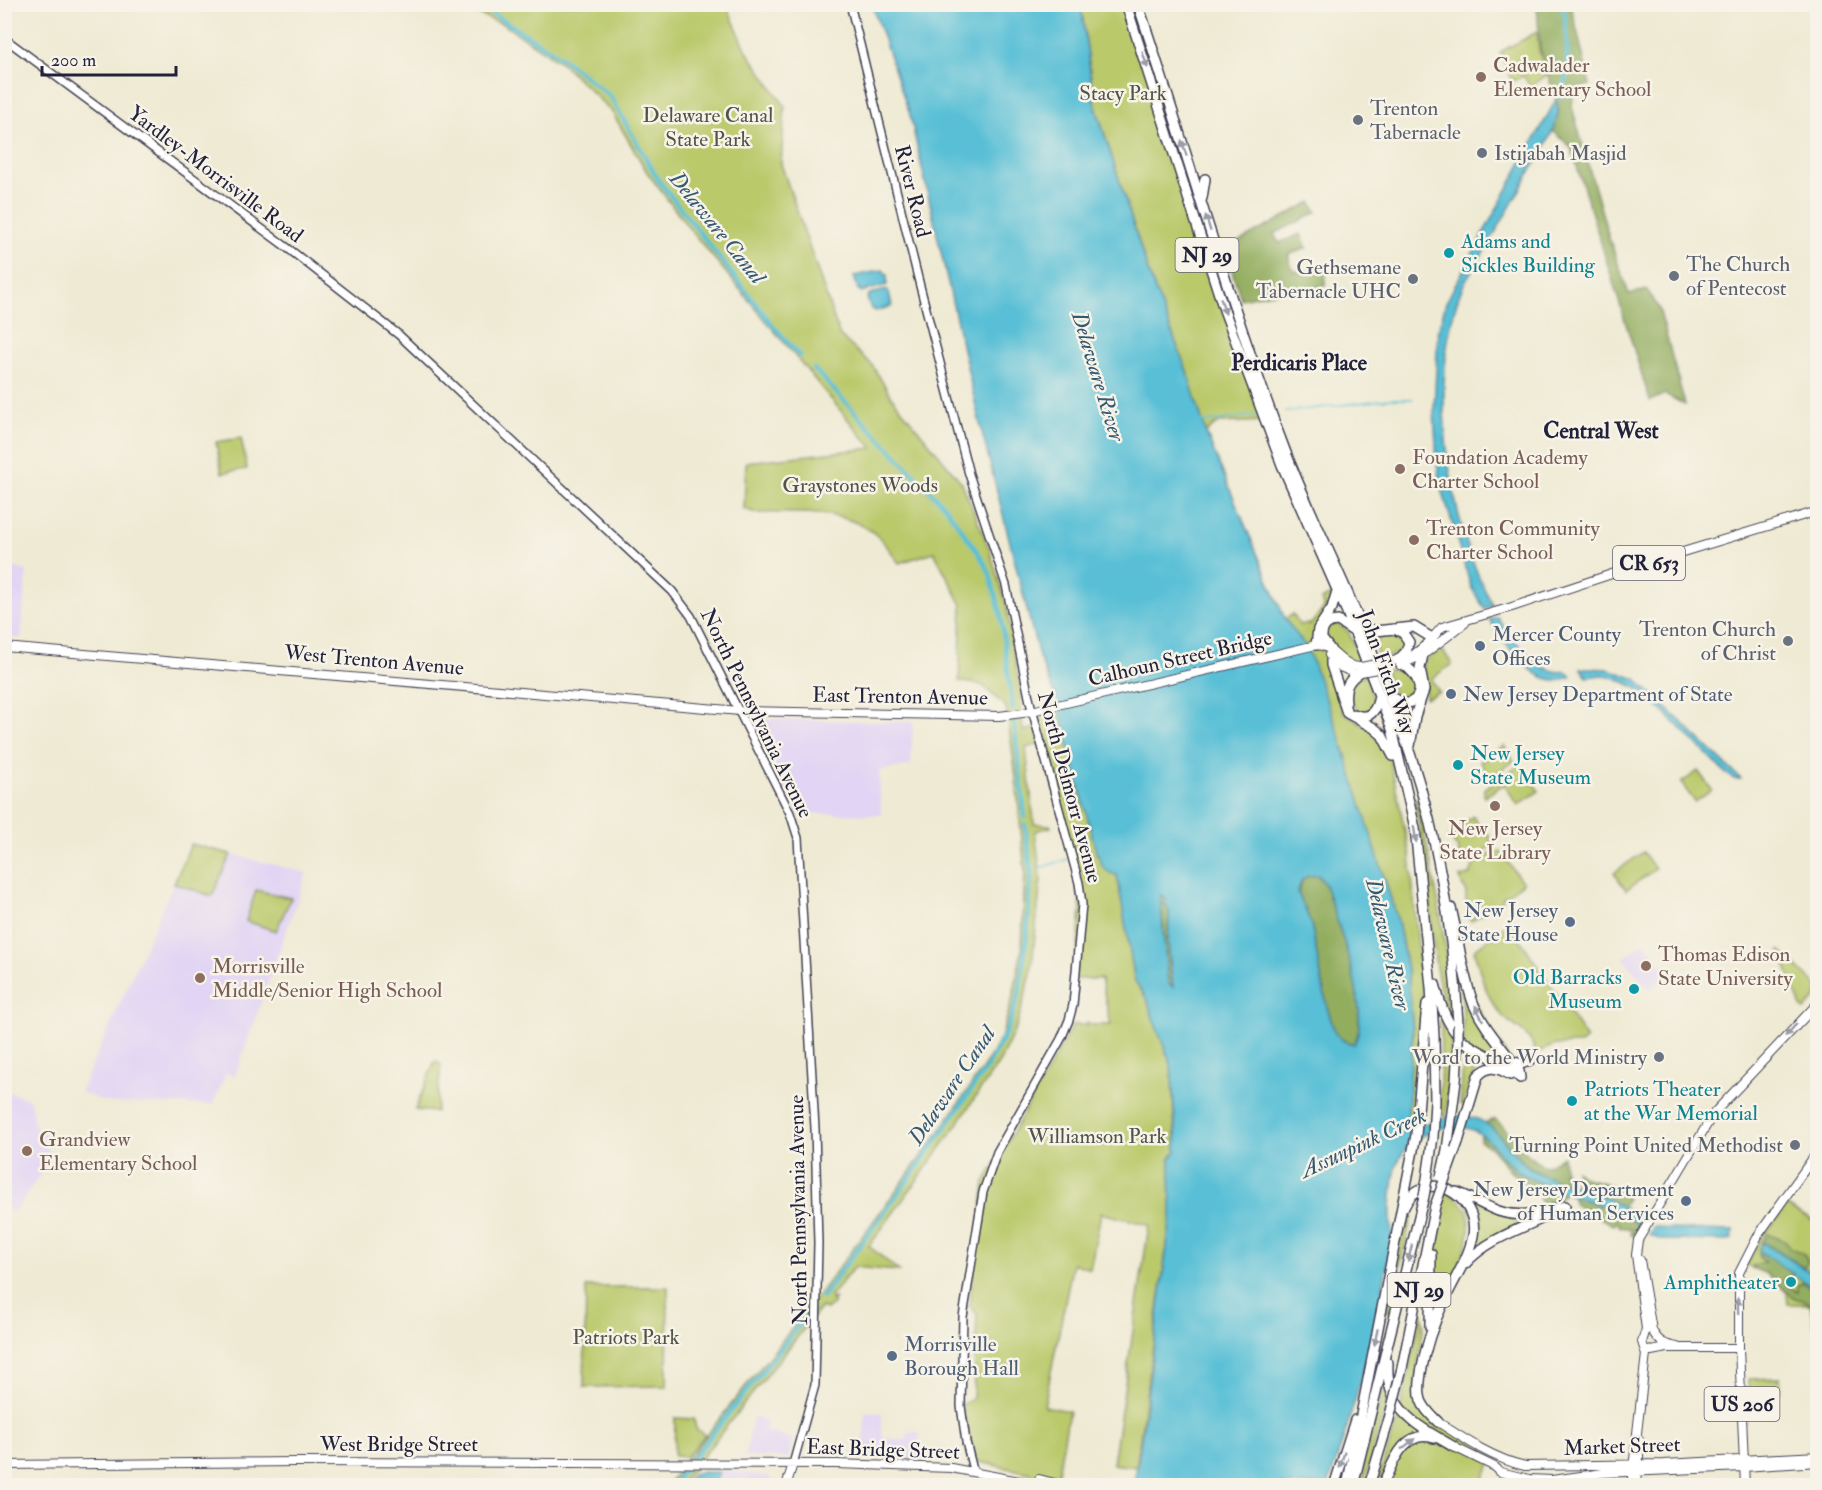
<svg xmlns="http://www.w3.org/2000/svg" width="1822" height="1490" viewBox="0 0 1822 1490" font-family="'IM FELL Double Pica',serif">
<style>
.built{fill:#e1d4f4}
.green{fill:#bac96b;stroke:#6e7653;stroke-width:1.5}
.forest{fill:#93ad5f;stroke:#5a684d;stroke-width:1.5}
.water{fill:#58bfd6;stroke:#3d7088;stroke-width:1.5;fill-rule:evenodd}
.lines{fill:none;stroke-linecap:round;stroke-linejoin:round}
.stream{stroke:#58bfd6;stroke-width:1.5}
.canal{stroke:#58bfd6;stroke-width:4.5}
.secondary-casing{stroke:#414052;stroke-width:10}
.primary-casing{stroke:#414052;stroke-width:10}
.motorway-casing{stroke:#414052;stroke-width:12}
.secondary{stroke:#fff;stroke-width:7}
.primary{stroke:#fff;stroke-width:8}
.motorway{stroke:#fff;stroke-width:9}
.primary-bridge-casing{stroke:#414052;stroke-width:10;stroke-linecap:butt}
.motorway-bridge-casing{stroke:#414052;stroke-width:12;stroke-linecap:butt}
.primary-bridge{stroke:#fff;stroke-width:8}
.motorway-bridge{stroke:#fff;stroke-width:9}
.oneway{fill:#9c9ca7}
.education-dot{fill:#8d6e63;stroke:#f7f3e8;stroke-width:2}
.worship-dot{fill:#6b7280;stroke:#f7f3e8;stroke-width:2}
.culture-dot{fill:#0f9aa8;stroke:#f7f3e8;stroke-width:2}
.service-dot{fill:#5c6f8a;stroke:#f7f3e8;stroke-width:2}
.labels{text-anchor:middle;stroke-width:5;stroke-linejoin:round;paint-order:stroke}
.shield{fill:#f7f3e8;stroke:#62616f;stroke-width:1.5}
.shield-label{font-size:20px;font-weight:bold;fill:#22223b}
.education-label{font-size:21px;fill:#785e54;stroke:#f7f3e8;text-anchor:start}
.park-label{font-size:21px;fill:#505449;stroke:#f7f3e8}
.worship-label{font-size:21px;fill:#5b616d;stroke:#f7f3e8;text-anchor:end}
.street-label{font-size:21px;fill:#22223b;stroke:#f7f3e8}
.culture-label{font-size:21px;fill:#0d838f;stroke:#f7f3e8;text-anchor:start}
.service-label{font-size:21px;fill:#4e5e75;stroke:#f7f3e8;text-anchor:start}
.water-label{font-size:22px;font-style:italic;fill:#355971;stroke:#f7f3e8}
.neighbourhood-label{font-size:22px;font-weight:bold;fill:#22223b;stroke:#f7f3e8}
</style>
<rect width="100%" height="100%" fill="#f7f3e8"/>
<filter id="ink" filterUnits="userSpaceOnUse"><feTurbulence type="fractalNoise" baseFrequency=".0167" numOctaves="2"/><feDisplacementMap in="SourceGraphic" scale="12" xChannelSelector="R" yChannelSelector="G"/><feConvolveMatrix kernelMatrix="1 2 1 2 8 2 1 2 1" color-interpolation-filters="sRGB"/></filter>
<filter id="wash" filterUnits="userSpaceOnUse"><feTurbulence type="fractalNoise" baseFrequency=".008" numOctaves="4" result="noise"/><feDisplacementMap in="SourceGraphic" scale="24" xChannelSelector="R" yChannelSelector="G"/><feGaussianBlur stdDeviation="1.35" result="paint"/><feColorMatrix in="noise" values="0 0 0 0 0 0 0 0 0 0 0 0 0 0 0 0 0 1.4 0 .05"/><feComposite in="paint" operator="in"/></filter>
<g filter="url(#wash)">
<rect width="100%" height="100%" fill="#efead3"/>
<path class="built" d="M5 565 27 571 21 638 5 637Z
M752 719 913 722 911 765 879 771 881 815 798 813Z
M191 844 307 873 235 1076 226 1073 213 1105 115 1103 102 1101 80 1092Z
M1645 942 1668 973 1650 990 1623 958Z
M4 1090 30 1100 35 1126 51 1140 46 1148 54 1155 14 1213 5 1208Z
M865 1412 882 1413V1438L907 1440 908 1431 920 1432 918 1460 863 1458Z
M753 1417 767 1421 765 1431 793 1439 789 1458 745 1457Z
M722 1469 769 1477 779 1485H717Z"/>
<path class="green" d="M454 5H726L748 53 785 106 781 164 840 336 872 365 893 399 962 483 989 548 1006 604 1020 690 1023 731 1036 728 1040 744 1026 748 1034 824 1050 825 1051 827 1035 831 1041 879 1031 974 1017 1025 1000 1061 945 1142 869 1246 899 1271 854 1267 830 1297 832 1300 835 1297 833 1301V1304L826 1310 821 1307 680 1485H667L820 1293 933 1141 985 1065 1001 1038 1013 997 1022 949 1025 871 1015 768 1006 707 982 685 959 681 962 605 934 552 899 563C892 553 885 542 875 534 843 508 795 513 756 513L744 509 746 462 873 448 860 434 688 227 647 172 612 112 563 64 503 24Z
M1081 5H1127L1265 421 1217 423 1204 435 1187 371 1149 274 1094 101Z
M1537 32 1539 50 1547 75 1530 87 1524 76 1512 81 1500 52Z
M241 438 247 469 222 473 216 442Z
M1333 594 1315 639 1330 660 1343 712 1380 735 1388 750 1410 855 1422 991V1028L1414 1123 1411 1130 1407 1128 1406 1122 1413 1032 1408 975 1398 921 1375 850 1285 619 1293 614 1299 625 1311 624 1325 607 1321 600Z
M1338 624 1348 631 1362 662C1357 662 1353 663 1348 660 1337 654 1309 626 1338 624Z
M1395 634 1401 635 1405 641V649L1391 656 1379 659C1370 639 1378 636 1395 634Z
M1439 651 1444 652 1452 664 1431 679 1439 692 1426 698 1423 662Z
M1395 669H1405L1416 682 1415 696 1404 701 1394 694 1385 671Z
M1367 675 1375 706 1372 710 1360 713 1351 702 1348 692 1357 677Z
M1059 706 1081 792 1102 817 1110 833 1135 981 1147 999 1154 1021 1171 1064 1176 1151 1170 1159 1171 1216 1136 1467 1113 1464 1149 1225 1101 1213 1090 1269 1073 1263 1044 1406 1069 1411 1057 1479 976 1461 961 1405 973 1398 977 1314 969 1305 985 1182 1073 1025H1086L1087 1022 1093 1025H1111L1101 979H1075L1081 910 1074 861 1036 718Z
M1504 746 1514 761 1490 778 1480 762Z
M1520 765 1539 791 1518 805 1504 784 1484 797V789Z
M1698 771 1712 790 1695 802 1681 783Z
M1416 798C1434 874 1448 943 1452 1020 1432 981 1434 937 1429 894 1426 862 1420 831 1414 799Z
M1473 816 1481 828 1483 835 1489 834 1492 845 1470 861 1461 860 1457 863 1459 851 1450 836 1457 831 1458 827Z
M191 844 231 854 212 896 174 883Z
M1500 851 1523 883 1502 898 1503 900 1471 921 1469 914 1471 910 1466 902V890L1463 887 1460 877 1470 875 1473 866 1492 853Z
M1643 852 1655 869 1626 890 1614 873Z
M256 890 291 898 276 931 246 921Z
M1509 923 1587 1039 1580 1044 1555 1045 1536 1053C1528 1028 1513 1029 1499 1012 1485 995 1480 971 1474 950Z
M1780 950 1817 986V997L1805 1010 1801 1007Z
M1462 985 1465 986 1510 1061C1502 1062 1492 1061 1486 1064 1470 1069 1467 1091 1464 1105L1460 1104 1464 1054Z
M1441 1020 1445 1021 1452 1032 1446 1115 1440 1114Z
M437 1061 441 1065 436 1112 415 1110 434 1063Z
M1446 1191C1455 1197 1465 1203 1468 1215 1476 1244 1447 1288 1434 1315L1435 1254Z
M1417 1193 1389 1312H1385L1407 1204Z
M1464 1197 1529 1217 1530 1220 1472 1249 1477 1227Z
M1787 1206 1817 1223V1340L1810 1304H1788L1787 1293 1768 1274 1746 1266 1759 1241Z
M586 1287H668L667 1386 584 1387Z
M1422 1312 1424 1324 1414 1391 1421 1405 1493 1457 1481 1485H1391L1379 1476 1398 1418Z
M1780 1378 1781 1390 1748 1391V1379Z
M1385 1385 1389 1396 1363 1485 1357 1486Z
M675 1418 694 1419 696 1429 705 1435 686 1457 674 1456Z"/>
<path class="forest" d="M1537 5H1571L1590 85 1574 89 1572 107 1609 238 1629 294 1647 290 1659 308 1685 405 1665 394 1650 401 1571 147 1552 130 1559 111 1540 48Z
M1311 202 1317 212 1274 234 1279 243 1301 234 1307 248 1288 255 1293 271H1326L1325 286 1298 288 1241 299 1225 249Z
M1318 875 1325 884C1336 920 1373 1012 1354 1044L1344 1041 1335 1033 1327 1007 1311 923 1299 895 1302 880 1308 876Z
M1160 895 1166 899 1165 903 1169 911 1168 943 1173 988 1168 983Z
M1495 1119C1510 1130 1530 1165 1547 1166L1563 1156 1565 1184C1548 1178 1532 1171 1519 1158 1508 1147 1499 1132 1485 1123Z
M1481 1134C1494 1143 1502 1157 1514 1167 1527 1179 1548 1187 1564 1193 1559 1200 1554 1204 1546 1207L1542 1204 1537 1192 1516 1177 1491 1148 1480 1141Z
M1576 1171C1580 1174 1584 1178 1588 1179 1604 1183 1617 1184 1627 1198L1623 1207 1601 1196 1574 1187Z
M1573 1196 1618 1212 1639 1225 1633 1236 1630 1235 1631 1229 1620 1227 1617 1222 1613 1225 1574 1204Z
M1768 1234C1776 1239 1785 1237 1789 1247L1804 1254 1808 1262 1804 1267 1762 1242Z
M1759 1251 1791 1272 1793 1275 1789 1278 1783 1279 1787 1286 1797 1291V1285L1803 1282 1814 1293 1817 1292V1305L1795 1298 1767 1274 1752 1268V1266L1765 1262 1760 1258Z"/>
<path class="water" d="M872 5H1081L1094 101 1149 274 1187 371 1206 433 1285 619 1308 649 1340 737 1398 921 1408 975 1413 1032 1407 1128 1412 1130C1435 1117 1470 1107 1493 1129 1507 1142 1517 1161 1535 1171 1555 1182 1577 1187 1599 1195 1614 1201 1629 1210 1643 1218L1639 1225C1631 1220 1624 1214 1616 1211 1584 1198 1548 1191 1519 1172 1496 1156 1488 1126 1455 1127 1433 1127 1405 1141 1397 1164 1394 1174 1390 1206 1391 1218 1391 1227 1393 1236 1391 1245 1377 1327 1355 1407 1328 1485H1133L1138 1463 1171 1216 1170 1159 1176 1151V1135L1171 1064 1154 1021 1147 999 1135 981 1117 875C1106 873 1100 866 1099 855H1097L1057 700 1039 657 980 424 910 115ZM1318 875 1325 884C1336 919 1373 1013 1354 1044L1344 1041 1335 1033 1327 1007 1311 923 1299 895 1298 890 1302 880 1308 876ZM1160 895 1166 898 1165 902 1169 911 1168 943 1173 987 1168 983Z
M1556 100C1557 105 1559 109 1558 114 1554 133 1543 150 1533 167 1516 196 1500 225 1483 253 1475 266 1465 279 1460 293 1427 380 1448 525 1493 606L1484 608 1471 587 1441 486 1437 463 1434 409 1438 332 1446 302Z
M883 270 887 275V285L861 292 860 289 858 290 854 276Z
M887 290 889 292 892 306 876 311 871 309 867 298 869 296V294Z
M1497 617C1511 636 1540 678 1566 671L1571 677C1566 678 1560 680 1557 680 1533 682 1504 643 1493 625L1489 619Z
M1586 668 1608 669 1636 679 1741 779H1734L1727 774 1641 690 1616 678 1602 675 1587 677 1581 669Z
M1654 1226 1666 1229 1734 1231 1732 1239 1729 1241 1661 1240 1649 1235Z
M1762 1242 1817 1276V1290L1759 1251Z
M702 1472H719L715 1485H684L694 1473Z"/>
<g class="lines">
<path class="stream" d="M1286 412 1390 399H1413
M1200 423 1256 415
M1030 869 1040 868 1068 859"/>
<path class="canal" d="M478 4 562 58 610 96 659 181 770 322 800 356
M1561 97C1571 72 1567 31 1563 4
M814 369 946 508 979 554 989 571 1000 611 1013 709
M1014 720 1025 817
M822 1297 917 1168 988 1066 1008 1028 1019 994 1027 935 1031 873 1025 824
M671 1486 812 1309"/>
</g>
</g>
<g filter="url(#ink)">
<g class="lines">
<g class="secondary-casing">
<path id="secondary" d="M850 4 920 286 969 474 1006 585 1030 702 1079 883 1082 904 1073 1005 1069 1020 1061 1039 997 1152 983 1192 963 1317 961 1406 966 1442 973 1470
M4 38 285 246 399 335 672 591 691 616 790 813 798 838 815 1128 818 1243 815 1385 793 1464"/>
</g>
<g class="primary-casing">
<path id="primary" d="M4 647 740 711 999 716 1023 713 1316 645C1335 645 1340 668 1361 667
M1329 655 1340 667 1350 671
M1386 663 1413 655 1428 643 1442 627 1512 607 1630 568 1818 511
M1400 665 1423 655 1465 623
M1640 1260 1652 1330C1658 1342 1665 1345 1677 1347
M1645 1349 1651 1351 1667 1348H1739
M1438 1422C1464 1439 1494 1459 1525 1466L1664 1464 1818 1456
M1454 1447 1495 1467 1500 1472 1529 1479 1552 1480 1603 1473 1744 1467 1818 1462
M4 1465 296 1462 836 1464 951 1468 1046 1486
M1039 1479 1066 1486
M786 1486 793 1464
M1631 1486 1646 1354 1642 1342 1646 1329 1636 1255 1638 1240 1714 1113 1818 1003
M1637 1486 1640 1441
M1745 1486 1739 1348V1273L1759 1234 1818 1151"/>
</g>
<g class="motorway-casing">
<path id="motorway" d="M1126 4 1224 310 1282 465 1346 610 1392 729 1415 828 1431 987 1434 1036 1435 1101 1433 1137 1427 1179
M1138 4C1187 151 1228 300 1283 445 1304 501 1331 553 1354 608 1372 651 1389 695 1405 739 1437 829 1453 928 1458 1024
M1202 198 1205 179
M1360 625 1375 631 1414 627 1432 638
M1394 629 1403 633 1409 642 1406 652 1398 660
M1316 645 1318 629 1332 608 1337 591
M1330 649 1322 639C1321 628 1327 621 1338 621L1353 631
M1331 658V665L1347 713 1374 728 1382 735 1393 756
M1388 695 1405 704C1429 699 1419 672 1402 664
M1346 702C1344 688 1348 680 1360 672
M1354 714C1370 721 1377 710 1379 695
M1410 746 1415 716 1424 690 1420 668 1423 655
M1451 908C1459 940 1462 975 1474 1005 1485 1030 1504 1049 1519 1071L1520 1078
M1435 984C1440 1005 1448 1029 1465 1042 1481 1054 1501 1060 1516 1075
M1512 1061 1521 1064 1531 1060
M1458 1142 1478 1076C1488 1065 1497 1067 1510 1075
M1447 1150 1456 1081 1458 1045
M1456 1192C1468 1196 1479 1203 1491 1208 1516 1220 1539 1213 1565 1206
M1404 1207C1424 1164 1480 1195 1473 1236 1468 1259 1455 1278 1445 1299 1434 1322 1425 1347 1421 1373 1420 1382 1418 1391 1421 1400 1424 1409 1431 1415 1438 1422
M1465 1264C1488 1238 1524 1228 1554 1213
M1430 1327 1431 1254
M1388 1363C1385 1411 1418 1426 1454 1447
M1402 1368 1435 1206
M1334 1486 1355 1420
M1347 1486 1416 1135 1427 1004
M1353 1486 1424 1196
M1369 1486 1389 1419
M1382 1486C1392 1465 1403 1428 1434 1438"/>
</g>
<use href="#secondary" class="secondary"/>
<use href="#primary" class="primary"/>
<use href="#motorway" class="motorway"/>
<g class="primary-bridge-casing">
<path id="primary-bridge" d="M1361 667 1376 664
M1361 672 1388 667"/>
</g>
<g class="motorway-bridge-casing">
<path id="motorway-bridge" d="M1458 1045V1024
M1441 1177 1447 1150
M1424 1196 1427 1179
M1435 1206 1458 1142
M1389 1419 1402 1368"/>
</g>
<use href="#primary-bridge" class="primary-bridge"/>
<use href="#motorway-bridge" class="motorway-bridge"/>
</g>
<defs><path id="oneway-solid" d="M-6-.8H1V-3.2L6.5 0L1 3.2V.8H-6Z" transform="scale(1.5)"/></defs>
<g class="oneway">
<use href="#oneway-solid" transform="translate(1145 60) rotate(72)"/>
<use href="#oneway-solid" transform="translate(1184 148) rotate(-108)"/>
<use href="#oneway-solid" transform="translate(1208 223) rotate(-107)"/>
<use href="#oneway-solid" transform="translate(1223 306) rotate(72)"/>
<use href="#oneway-solid" transform="translate(1415 834) rotate(81)"/>
<use href="#oneway-solid" transform="translate(1479 1013) rotate(-117)"/>
<use href="#oneway-solid" transform="translate(1791 1030) rotate(133)"/>
<use href="#oneway-solid" transform="translate(1410 1253) rotate(104)"/>
<use href="#oneway-solid" transform="translate(1738 1306) rotate(-91)"/>
<use href="#oneway-solid" transform="translate(1376 1337) rotate(101)"/>
<use href="#oneway-solid" transform="translate(1408 1444) rotate(-38)"/>
<use href="#oneway-solid" transform="translate(1342 1460) rotate(108)"/>
</g>
</g>
<g class="education-dot">
<circle cx="1481" cy="77" r="6"/>
<circle cx="1400" cy="469" r="6"/>
<circle cx="1414" cy="540" r="6"/>
<circle cx="1495" cy="806" r="6"/>
<circle cx="1646" cy="966" r="6"/>
<circle cx="200" cy="978" r="6"/>
<circle cx="27" cy="1151" r="6"/>
</g>
<g class="worship-dot">
<circle cx="1358" cy="120" r="6"/>
<circle cx="1482" cy="153" r="6"/>
<circle cx="1674" cy="276" r="6"/>
<circle cx="1413" cy="279" r="6"/>
<circle cx="1788" cy="641" r="6"/>
<circle cx="1659" cy="1057" r="6"/>
<circle cx="1795" cy="1145" r="6"/>
</g>
<g class="culture-dot">
<circle cx="1449" cy="253" r="6"/>
<circle cx="1458" cy="765" r="6"/>
<circle cx="1634" cy="989" r="6"/>
<circle cx="1572" cy="1101" r="6"/>
<circle cx="1791" cy="1282" r="6"/>
</g>
<g class="service-dot">
<circle cx="1480" cy="646" r="6"/>
<circle cx="1451" cy="694" r="6"/>
<circle cx="1570" cy="922" r="6"/>
<circle cx="1686" cy="1201" r="6"/>
<circle cx="892" cy="1356" r="6"/>
</g>
<g class="labels">
<g class="shield">
<rect x="1175.5" y="238" width="63" height="34" rx="4.5"/>
<rect x="1613" y="546" width="72" height="34" rx="4.5"/>
<rect x="1387.5" y="1273" width="63" height="34" rx="4.5"/>
<rect x="1704.5" y="1387" width="75" height="34" rx="4.5"/>
</g>
<g class="shield-label">
<text x="1207" y="262">NJ 29</text>
<text x="1649" y="570">CR 653</text>
<text x="1419" y="1297">NJ 29</text>
<text x="1742" y="1411">US 206</text>
</g>
<g class="education-label">
<text x="1493" y="72">Cadwalader<tspan x="1493" dy="24">Elementary School</tspan></text>
<text x="1412" y="464">Foundation Academy<tspan x="1412" dy="24">Charter School</tspan></text>
<text x="1426" y="535">Trenton Community<tspan x="1426" dy="24">Charter School</tspan></text>
<text x="1495" y="835" text-anchor="middle">New Jersey<tspan x="1495" dy="24">State Library</tspan></text>
<text x="1658" y="961">Thomas Edison<tspan x="1658" dy="24">State University</tspan></text>
<text x="212" y="973">Morrisville<tspan x="212" dy="24">Middle/Senior High School</tspan></text>
<text x="39" y="1146">Grandview<tspan x="39" dy="24">Elementary School</tspan></text>
</g>
<g class="park-label">
<text x="1123" y="100">Stacy Park</text>
<text x="708" y="122">Delaware Canal<tspan x="708" dy="24">State Park</tspan></text>
<text x="860" y="492">Graystones Woods</text>
<text x="1097" y="1143">Williamson Park</text>
<text x="626" y="1344">Patriots Park</text>
</g>
<g class="worship-label">
<text x="1370" y="115" text-anchor="start">Trenton<tspan x="1370" dy="24">Tabernacle</tspan></text>
<text x="1494" y="160" text-anchor="start">Istijabah Masjid</text>
<text x="1686" y="271" text-anchor="start">The Church<tspan x="1686" dy="24">of Pentecost</tspan></text>
<text x="1401" y="274">Gethsemane<tspan x="1401" dy="24">Tabernacle UHC</tspan></text>
<text x="1776" y="636">Trenton Church<tspan x="1776" dy="24">of Christ</tspan></text>
<text x="1647" y="1064">Word to the World Ministry</text>
<text x="1783" y="1152">Turning Point United Methodist</text>
</g>
<g class="street-label">
<text transform="translate(216 174) rotate(37)" y="7">Yardley-Morrisville Road</text>
<text transform="translate(913 191) rotate(76)" y="7">River Road</text>
<text transform="translate(1180 658) rotate(-13)" y="7">Calhoun Street Bridge</text>
<text transform="translate(374 660) rotate(5)" y="7">West Trenton Avenue</text>
<text transform="translate(1387 672) rotate(70)" y="7">John Fitch Way</text>
<text transform="translate(900 696) rotate(1)" y="7">East Trenton Avenue</text>
<text transform="translate(757 713) rotate(64)" y="7">North Pennsylvania Avenue</text>
<text transform="translate(1070 787) rotate(75)" y="7">North Delmorr Avenue</text>
<text transform="translate(798 1210) rotate(-91)" y="7">North Pennsylvania Avenue</text>
<text x="399" y="1451">West Bridge Street</text>
<text transform="translate(1622 1446) rotate(-2)" y="7">Market Street</text>
<text transform="translate(883 1449) rotate(2)" y="7">East Bridge Street</text>
</g>
<g class="culture-label">
<text x="1461" y="248">Adams and<tspan x="1461" dy="24">Sickles Building</tspan></text>
<text x="1470" y="760">New Jersey<tspan x="1470" dy="24">State Museum</tspan></text>
<text x="1622" y="984" text-anchor="end">Old Barracks<tspan x="1622" dy="24">Museum</tspan></text>
<text x="1584" y="1096">Patriots Theater<tspan x="1584" dy="24">at the War Memorial</tspan></text>
<text x="1779" y="1289" text-anchor="end">Amphitheater</text>
</g>
<g class="service-label">
<text x="1492" y="641">Mercer County<tspan x="1492" dy="24">Offices</tspan></text>
<text x="1463" y="701">New Jersey Department of State</text>
<text x="1558" y="917" text-anchor="end">New Jersey<tspan x="1558" dy="24">State House</tspan></text>
<text x="1674" y="1196" text-anchor="end">New Jersey Department<tspan x="1674" dy="24">of Human Services</tspan></text>
<text x="904" y="1351">Morrisville<tspan x="904" dy="24">Borough Hall</tspan></text>
</g>
<g class="water-label">
<text transform="translate(718 227) rotate(51)" y="8">Delaware Canal</text>
<text transform="translate(1099 376) rotate(73)" y="8">Delaware River</text>
<text transform="translate(1389 944) rotate(77)" y="8">Delaware River</text>
<text transform="translate(951 1085) rotate(-56)" y="8">Delaware Canal</text>
<text transform="translate(1363 1142) rotate(-25)" y="8">Assunpink Creek</text>
</g>
<g class="neighbourhood-label">
<text x="1299" y="370">Perdicaris Place</text>
<text x="1601" y="438">Central West</text>
</g>
</g>
<rect width="1822" height="1490" fill="none" stroke="#f7f3e8" stroke-width="24"/>
<path d="M42 66v9h134v-9" fill="none" stroke="#22223b" stroke-width="3"/>
<text x="51" y="66" font-size="18" fill="#22223b" stroke="#f7f3e8" stroke-width="4.5" paint-order="stroke">200 m</text>
</svg>
